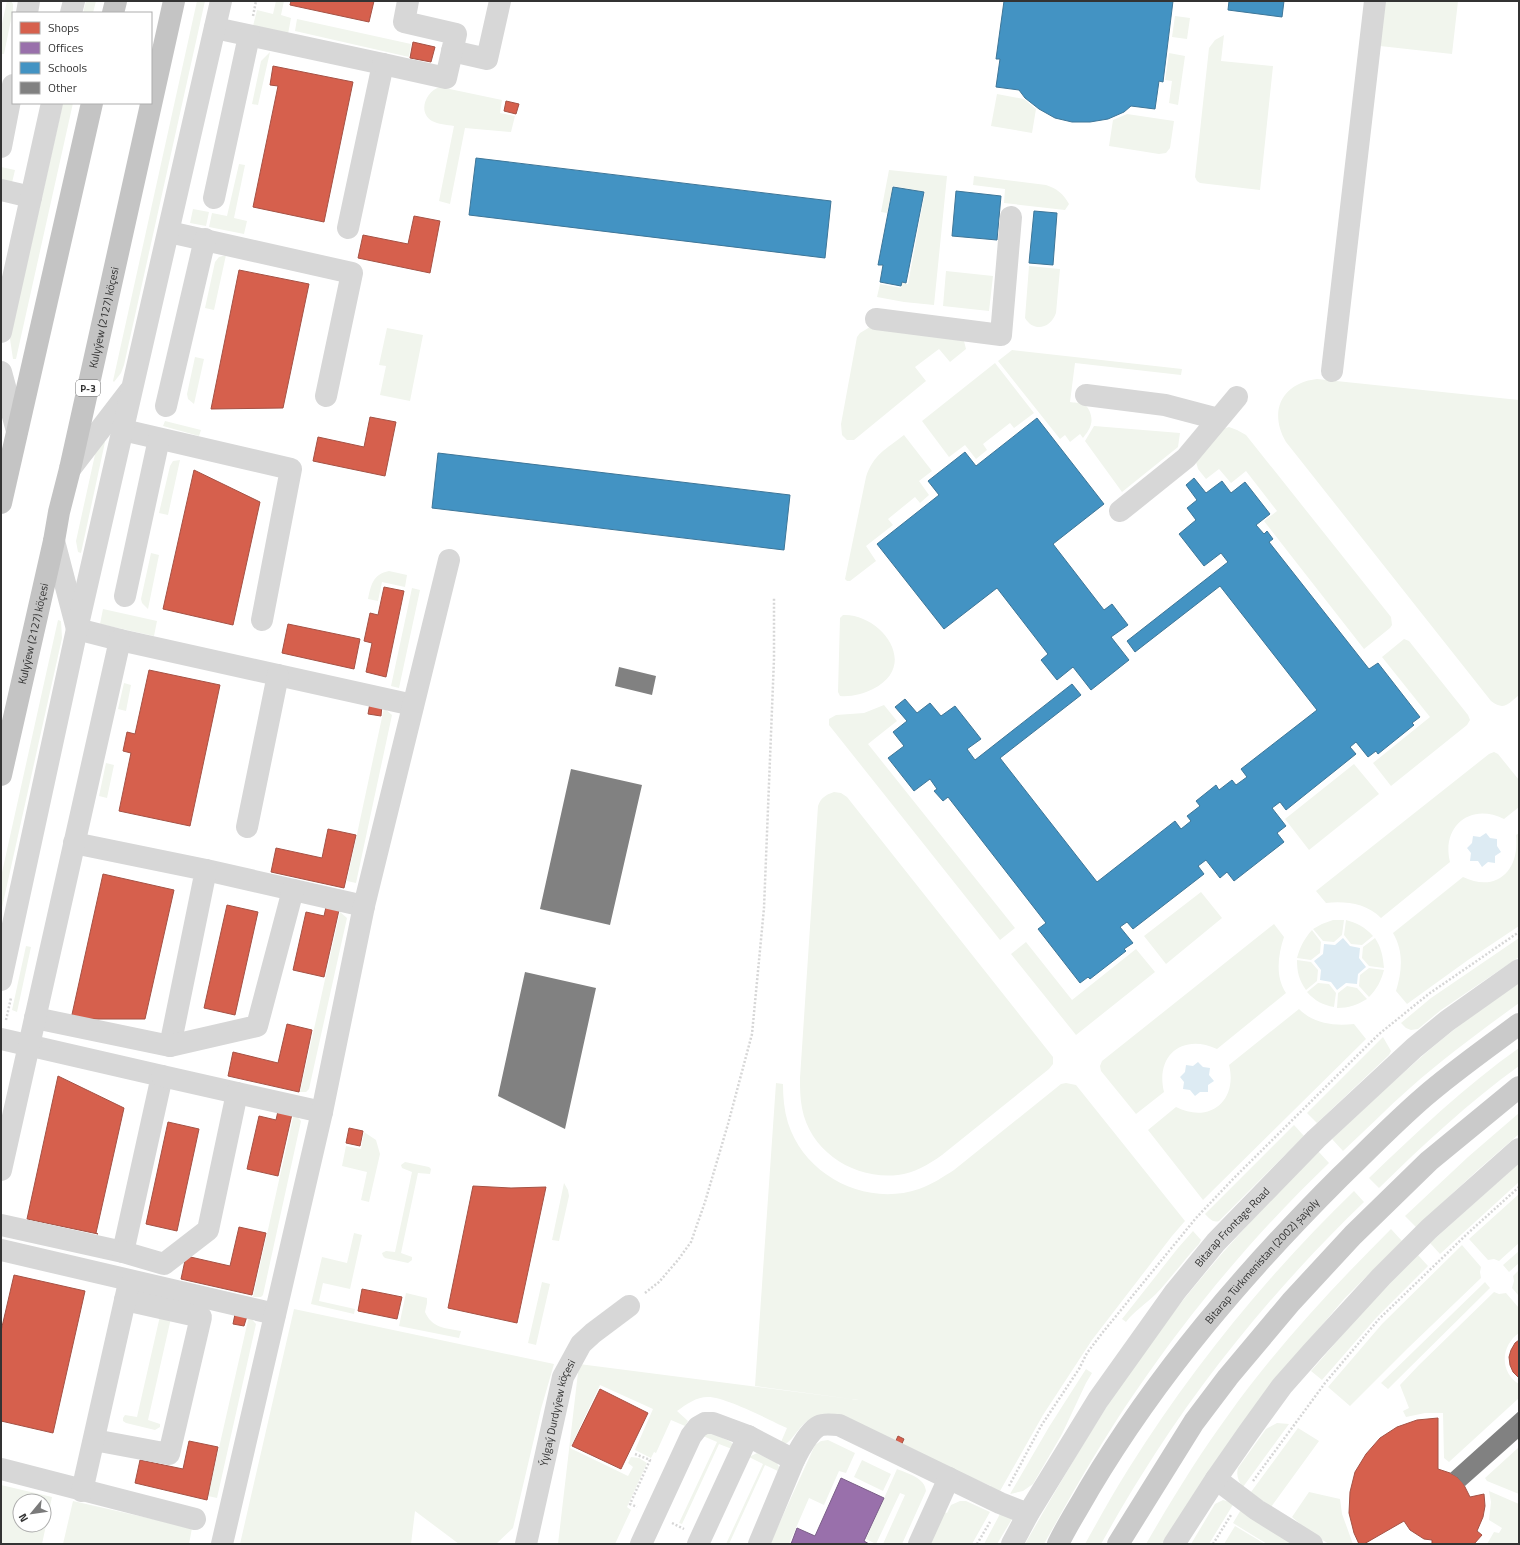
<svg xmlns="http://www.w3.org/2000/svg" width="1520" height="1545" viewBox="0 0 1520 1545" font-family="'Titillium Web',sans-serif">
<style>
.green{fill:#f1f5ed;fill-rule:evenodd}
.water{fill:#ddebf3}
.shops{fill:#d6604d;stroke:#a55245}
.offices{fill:#9970ab;stroke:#7a5e87}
.schools{fill:#4393c3;stroke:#3e7698}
.building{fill:#818181}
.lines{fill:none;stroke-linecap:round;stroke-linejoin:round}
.path{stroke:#d6d6d6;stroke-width:2.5;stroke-dasharray:2 2;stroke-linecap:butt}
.minor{stroke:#d7d7d7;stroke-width:22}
.major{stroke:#cacaca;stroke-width:22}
.highway{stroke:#c4c4c4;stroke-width:22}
.labels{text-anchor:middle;stroke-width:4;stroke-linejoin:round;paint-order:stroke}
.shield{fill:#fff;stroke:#707070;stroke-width:1}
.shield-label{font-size:10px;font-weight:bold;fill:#333}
.street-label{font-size:11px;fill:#333;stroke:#fff}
</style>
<rect width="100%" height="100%" fill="#fff"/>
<path class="green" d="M7 1H11L13 4V10L4 54H1V28Z
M86 1H96L93 13H83Z
M197 1H205L124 365 121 373 114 382 113 381Z
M276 1H284L281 15 291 18 288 34 253 26 257 10 273 14Z
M1385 1H1458L1452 54 1380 46Z
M1175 16 1190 18 1187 39 1172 37Z
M297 19 411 44 409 57 295 31Z
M1224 35 1221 61 1273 66 1260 190 1200 183 1197 181 1195 177 1209 48 1215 40Z
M270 52 258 105 252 104 261 61Z
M1169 53 1185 56 1178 105 1169 103 1172 81 1165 80Z
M440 87 502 100 500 113 515 116 511 132 465 128 450 204 439 201 454 126C447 125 438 124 432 121 417 112 426 91 440 87Z
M997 94 1024 99 1036 109 1032 133 991 126Z
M63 103H73L16 359H13L10 339Z
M1127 114 1174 121 1170 148 1166 153 1159 154 1109 146 1113 120Z
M239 164 245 165 234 218 247 221 244 234 209 227 212 213 227 216Z
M1 167 15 170 11 187 1 185Z
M889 170 947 176 934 305 904 302 877 297 880 284 901 288 902 283 908 284 925 192 893 186 887 213 881 212Z
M974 176 1046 185C1057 189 1063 193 1069 204L1065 210 1004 203 1005 189 973 185Z
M193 209 209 212 206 226 190 223Z
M226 255 214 310 205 308 215 262 219 257Z
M1029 266 1060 269 1056 313C1051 328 1034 333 1025 318Z
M946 271 993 276 989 311 943 306Z
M870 327 964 341 966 349 950 362 939 349 915 367 926 381 854 440H847L842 435 841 424 857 337 860 333Z
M387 328 423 335 410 401 380 395 386 366 379 365Z
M1012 350 1182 369 1181 375 1075 363 1070 402C1074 403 1079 402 1083 404 1089 406 1093 417 1091 424 1090 429 1086 434 1083 438L1080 434 1070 442 1065 435 1060 439 998 361Z
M195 357 204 359 194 404 188 399 187 394Z
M995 363 1034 413 1014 428 1010 423 983 444 987 450 976 459 965 445 949 457 922 421Z
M1317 379 1519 400V695C1508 704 1504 711 1491 701L1286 442C1268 411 1282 383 1317 379Z
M165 421 201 430 199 436 163 426Z
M1094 426 1180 433 1178 447 1122 492 1085 441Z
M1229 427 1237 430 1246 435 1391 617 1392 625 1390 628 1364 649 1264 521 1277 511 1246 471 1231 483 1219 469 1206 479 1198 469 1196 462 1222 429Z
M904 435 932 471 919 481 929 495 920 503 915 497 888 519 893 525 866 546 876 561 850 581H847L845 579 866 477C873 455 886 449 904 435Z
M102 441 105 442 81 553 78 552 76 541 96 450Z
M180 460 168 515 159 513 170 466 173 461Z
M151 553 159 555 148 609 142 603 141 599Z
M389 571 407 575 405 587 382 582 378 601 368 599C371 585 373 574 389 571Z
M412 588 420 590 399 688 391 686Z
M103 609 157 621 154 636 100 624Z
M843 615C880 613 921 665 873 689 863 694 851 697 840 696L838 692 840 618Z
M58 620 61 621 62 638 1 912V877Z
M1404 639 1409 641 1468 715 1470 720 1467 725 1391 786 1373 763 1430 717 1382 657Z
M124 683 131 685 126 711 118 709Z
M884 705 897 721 868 744 1015 928 1000 940 829 725V719L836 715 864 713Z
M384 708 392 715 356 883 347 881Z
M1494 752 1498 754 1519 780V807L1504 819C1471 802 1441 826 1450 862L1381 918C1366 903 1345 901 1326 903L1316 891 1489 754Z
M106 763 114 765 107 798 99 796Z
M1354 764 1379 794 1309 850 1285 819Z
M834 792 841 793 847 797 1053 1057V1064L1049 1069 942 1155C928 1165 914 1173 898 1175 855 1180 810 1152 802 1108 800 1098 800 1088 800 1078L818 806C821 798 825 795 834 792Z
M1519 833V926L1468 960 1407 1004 1396 991C1402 971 1404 952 1393 933L1463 877C1496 893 1520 871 1516 835Z
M1201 892 1222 918 1166 964 1144 936Z
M340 912 347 918 309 1089 306 1092H300Z
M1333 920H1344L1342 935 1334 942 1323 941 1313 929 1322 924Z
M1346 920C1357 923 1365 927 1373 936L1362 945 1351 944 1344 935Z
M1274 924 1284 937C1278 955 1275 977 1286 993L1217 1049C1183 1033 1155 1055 1164 1092L1136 1114 1101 1071 1100 1066 1102 1061Z
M1312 930 1321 942 1320 953 1311 960 1297 958C1300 947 1304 939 1312 930Z
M1375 938C1381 947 1383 956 1384 968L1369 966 1362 958 1363 947Z
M1519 938V957L1441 1010 1418 1029 1411 1030 1406 1028 1401 1023 1431 998Z
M1026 942 1072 1000 1136 949 1155 972 1076 1035 1011 954Z
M26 946 31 947 17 1012 12 1010Z
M1297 960 1311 962 1318 970 1317 981 1306 990C1299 980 1297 972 1297 960Z
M1369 968 1384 970C1381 981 1377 989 1369 997L1359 986 1360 975Z
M1318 983 1329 984 1336 993 1334 1007C1323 1005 1315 1001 1307 992Z
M1519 983V1003C1482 1030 1445 1057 1410 1088 1387 1108 1366 1130 1343 1151L1332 1139C1374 1100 1415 1060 1460 1025 1479 1011 1499 997 1519 983Z
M1347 986 1357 988 1367 999C1357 1005 1349 1008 1337 1008L1338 993Z
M1299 1009C1314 1024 1334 1026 1354 1024L1366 1039 1203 1200 1148 1130 1176 1107C1209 1124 1238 1101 1229 1065Z
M1383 1037 1391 1051 1389 1055 1317 1123 1307 1113Z
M1519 1048V1066C1469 1102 1423 1145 1379 1188L1369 1178C1417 1132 1465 1086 1519 1048Z
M776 1083 783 1084C783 1097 784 1110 788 1123 805 1176 866 1207 919 1189 931 1185 943 1177 954 1170L1061 1084 1066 1083 1076 1085 1185 1221 1172 1236 1092 1340 1043 1415 1000 1491 991 1487V1486L901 1447 904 1439 898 1436 894 1444 807 1421C799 1427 791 1442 785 1444L781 1442 787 1428C769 1420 726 1397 708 1397 696 1397 687 1404 677 1411L688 1421 685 1426 671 1420 656 1453 654 1452 651 1458 635 1450 653 1409 600 1385 570 1448 628 1476 633 1467 628 1463 631 1457 639 1458 647 1463 627 1507 631 1510 615 1544H558L579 1364 859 1400 755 1386Z
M294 1113 301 1121 263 1295 261 1297H253Z
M1519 1113V1134L1479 1169 1416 1227 1405 1216 1468 1157Z
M1294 1125 1304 1136 1219 1221C1213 1223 1210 1219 1205 1214Z
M364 1132 376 1140 380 1154 369 1202 361 1200 367 1172 342 1166 346 1146 361 1149Z
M1318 1151 1329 1163C1257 1232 1192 1309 1136 1391 1102 1440 1073 1492 1044 1544H1025C1067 1471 1109 1397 1160 1330 1208 1266 1262 1208 1318 1151Z
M405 1162 429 1167 431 1169 430 1174 418 1173 401 1253 412 1257V1260L408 1263 385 1258 383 1256 382 1253 386 1251 395 1252 412 1172 402 1168 401 1165Z
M1519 1163V1182L1440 1254 1430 1243Z
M564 1183 568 1190 569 1196 559 1241 552 1240Z
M1354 1191 1364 1202C1279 1284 1203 1376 1141 1476 1127 1498 1114 1521 1101 1544H1085C1099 1519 1113 1493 1129 1468 1192 1368 1268 1274 1354 1191Z
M1519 1194V1243L1499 1261 1494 1259 1488 1260 1469 1239Z
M1391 1229 1402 1241 1344 1299 1280 1375 1165 1544H1146C1172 1499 1199 1455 1229 1414 1277 1347 1333 1287 1391 1229Z
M1193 1231 1201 1240 1199 1244C1184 1260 1171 1278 1156 1294 1146 1304 1134 1311 1126 1322L1122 1319 1178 1248Z
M354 1233 362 1235 350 1289 323 1283 319 1301 355 1309 354 1314 311 1304 322 1257 347 1263Z
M1462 1245 1481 1267 1480 1272 1481 1278 1407 1349 1350 1406 1328 1387 1382 1324Z
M1519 1251V1263L1509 1272 1503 1265Z
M1418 1255 1428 1266 1376 1318 1322 1380 1311 1371 1365 1309Z
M1519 1270V1296L1512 1288 1514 1281 1513 1276Z
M542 1282 550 1284 536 1345 528 1343Z
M1485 1282 1490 1288 1388 1389 1381 1383Z
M1494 1292 1499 1294 1506 1293 1519 1308V1333C1501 1345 1499 1372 1519 1384V1398L1449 1462 1444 1458 1443 1413H1425L1406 1417 1403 1411 1409 1408 1400 1385 1419 1365Z
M406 1293 427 1298V1303L425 1312C432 1328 445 1328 461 1331L459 1338 399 1326Z
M294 1309 554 1364 541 1409 513 1528 496 1544H459L415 1511 411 1544H240Z
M160 1316 171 1318 148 1420 160 1424V1427L155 1430 126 1423 123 1421V1418L125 1415 137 1417Z
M249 1316 256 1324 217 1498 208 1496Z
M1086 1369 1092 1373 1086 1383 1062 1434 1033 1484 1023 1491 1010 1494 1049 1427Z
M1277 1423 1289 1424 1243 1487C1238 1481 1236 1475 1238 1468L1266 1429Z
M1298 1428 1319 1441 1271 1507 1251 1492Z
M710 1432 731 1442 733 1445 732 1449 719 1444 682 1524 679 1523 717 1442 703 1436Z
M828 1440 855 1453 846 1473 839 1471 824 1505 809 1498 789 1544H770L815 1445 821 1441Z
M1519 1447V1494L1487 1481 1485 1478Z
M757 1453 777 1463 779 1467 778 1471 765 1465 729 1544H726L763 1464 749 1457Z
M862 1460 891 1474 883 1491 854 1477Z
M897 1469C909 1474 925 1478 926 1491L902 1544H883L905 1495 900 1493 876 1544 866 1539Z
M1 1485 52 1497 42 1544H1ZM20 1501H44V1525H20Z
M1489 1491 1519 1504V1544H1487L1494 1532 1499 1533 1502 1528 1489 1520 1491 1502Z
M1309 1492 1340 1499 1342 1514 1353 1544H1329L1311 1533 1292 1517Z
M1223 1500 1234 1503 1209 1544H1191L1215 1504Z
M73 1501 192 1528 189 1544H63Z
M960 1501H966L990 1512 972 1544H929L944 1512 947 1513 951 1505Z
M1242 1508 1295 1544H1267L1233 1523Z
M1001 1512 1012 1519 997 1544H984Z
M1235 1526 1265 1544H1224Z"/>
<path class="water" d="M1486 833 1490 838 1497 839V846L1501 852 1495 856V863L1488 862 1482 867 1478 861H1470L1471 853 1467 848 1472 843 1473 836 1480 837Z
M1343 938 1350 946 1360 948 1359 958 1366 967 1358 974 1357 984 1346 983 1337 990 1331 982 1320 980 1321 970 1314 961 1323 954 1324 944 1335 945Z
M1198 1062 1203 1067 1210 1068 1209 1075 1214 1081 1208 1085V1092H1200L1195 1096 1190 1090 1183 1089 1184 1082 1180 1077 1185 1072 1186 1065 1193 1066Z"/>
<path class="shops" d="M291 1H374L369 22 290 5Z
M413 42 435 47 431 62 410 58Z
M273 66 353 82 324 222 253 207 278 86 270 85Z
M506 101 519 104 516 114 504 111Z
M414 216 440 221 430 273 358 258 363 235 408 244Z
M239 270 309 284 283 408 211 409Z
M370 417 396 422 385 476 313 461 318 437 364 447Z
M194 470 260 502 233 625 163 609Z
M384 587 404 591 386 677 366 672 372 643 364 641 370 613 378 615Z
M288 624 360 639 354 669 282 653Z
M149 670 220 685 190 826 119 811 131 753 123 751 127 732 135 734Z
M370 703 382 705 381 716 368 714Z
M328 829 356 835 344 888 271 872 276 848 322 858Z
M103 874 174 890 145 1019H71Z
M227 905 258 912 235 1015 204 1008Z
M326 907 339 910 324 977 293 970 306 912 324 916Z
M287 1024 312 1030 299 1092 228 1076 233 1052 278 1063Z
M58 1076 124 1108 96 1233 98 1234 27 1219Z
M278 1111 292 1114 278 1176 247 1169 259 1116 276 1120Z
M168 1122 199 1129 177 1231 146 1224Z
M349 1128 363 1131 360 1146 346 1143Z
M473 1186 511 1188 546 1187 517 1323 448 1308Z
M239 1227 266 1233 252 1295 181 1279 186 1256 230 1266Z
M14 1275 85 1291 53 1433 1 1421V1331Z
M362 1289 402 1297 397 1319 358 1311Z
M235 1314 247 1316 244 1326 233 1324Z
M1519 1340V1378L1513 1372 1510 1365 1509 1357 1511 1350 1515 1343Z
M600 1389 648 1413 621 1469 572 1446Z
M1438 1418V1469L1450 1473 1457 1477 1463 1483 1470 1497 1484 1494 1485 1506 1483 1517 1477 1531 1482 1535 1474 1544H1432V1540L1424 1539 1410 1530 1404 1521 1364 1544H1359L1354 1533 1349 1513 1350 1492 1355 1472 1366 1454 1380 1438 1397 1427 1417 1420Z
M898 1436 904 1439 900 1448 894 1445Z
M189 1441 218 1447 207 1500 135 1483 140 1460 183 1469Z"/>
<path class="offices" d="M841 1478 884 1498 864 1541 869 1544H791L797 1528 815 1536Z"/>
<path class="schools" d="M1004 1H1173L1163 82 1159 81 1155 109 1131 106 1124 112 1108 119 1090 122H1072L1055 118 1039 109 1025 98 1019 90 996 87 1000 59H996Z
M1229 1H1284L1282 17 1228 10Z
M476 158 831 201 825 258 469 215Z
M893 187 924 192 906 283 902 282 901 286 880 282 883 265H878Z
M956 191 1001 196 997 240 952 236Z
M1034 211 1057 213 1053 265 1029 263Z
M1037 418 1104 504 1053 544 1104 610 1112 604 1128 625 1111 637 1129 660 1091 690 1073 667 1057 680 1041 660 1048 654 997 588 944 629 877 544 939 495 928 481 965 452 976 466Z
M438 453 790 495 784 550 432 508Z
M1194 478 1206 493 1222 481 1231 493 1245 482 1270 514 1256 525 1264 534 1267 531 1273 539 1269 542 1369 669 1378 663 1420 717 1412 723 1414 725 1378 754 1376 751 1368 757 1356 742 1350 747 1356 754 1286 810 1280 802 1272 808 1286 826 1277 833 1284 842 1234 881 1227 872 1220 878 1206 860 1198 866 1204 874 1133 929 1127 922 1120 927 1133 943 1124 949 1126 951 1090 979 1088 977 1080 983 1038 929 1046 923 948 797 943 801 934 791 937 789 930 779 914 791 888 758 904 746 893 732 907 721 895 707 905 699 917 713 930 703 941 716 955 706 981 739 967 749 975 760 1072 684 1081 695 1000 758 1097 882 1175 821 1181 829 1191 821 1187 816 1200 806 1196 801 1216 785 1219 790 1232 780 1236 785 1247 777 1241 769 1317 710 1220 586 1135 652 1127 641 1228 562 1221 553 1204 566 1179 534 1196 520 1187 508 1197 500 1186 485Z"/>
<path class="building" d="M619 667 656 676 652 695 615 686Z
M571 769 642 785 610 925 540 909Z
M525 972 596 988 565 1129 498 1096Z
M1519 1411V1438L1465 1486 1457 1477 1450 1473Z"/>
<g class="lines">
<path class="path" d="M253 16 256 1
M6 1020 11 998
M645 1293 659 1282 678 1260 691 1242 705 1202 728 1124 752 1034 764 908 774 659V598
M635 1454 650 1460 630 1504 637 1507
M1253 1481 1325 1383 1379 1319 1467 1234 1519 1187
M1009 1486 1041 1426 1079 1369 1087 1353 1103 1332 1196 1218 1234 1178 1379 1034 1430 993 1519 932
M672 1523 684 1529
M977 1544 990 1522
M1213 1544 1231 1515"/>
<g class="minor">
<path d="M27 13 29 1"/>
<path d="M71 13 74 1"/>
<path d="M215 28 383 64 348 228"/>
<path d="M452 51 487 59 500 1"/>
<path d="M383 64 446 78 456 34 404 22 408 1"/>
<path d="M1 147 13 85"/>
<path d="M1 190 31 197"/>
<path d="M214 198 249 36"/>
<path d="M169 232 352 273 326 396"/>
<path d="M876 319 1001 335 1011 217"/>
<path d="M1 332 52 103"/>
<path d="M1332 371 1375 1"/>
<path d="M1 372 17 431"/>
<path d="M1086 395 1165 405 1218 419"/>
<path d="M166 406 205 239"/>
<path d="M123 430 291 469 262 620"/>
<path d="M70 469 129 392"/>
<path d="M1120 511 1186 458 1237 397"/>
<path d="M54 541 77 629 120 640 413 705"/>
<path d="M125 596 159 439"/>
<path d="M247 827 278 675"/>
<path d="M206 870 364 906"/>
<path d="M1 980 77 629 221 1"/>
<path d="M35 1018 170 1046 206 870 74 843"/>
<path d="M1 1039 162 1076 123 1252 1 1225"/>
<path d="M170 1046 257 1026 293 890"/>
<path d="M162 1076 322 1112"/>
<path d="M1 1170 120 640"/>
<path d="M1 1250 275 1314"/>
<path d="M123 1252 164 1264 208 1230 237 1093"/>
<path d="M94 1440 169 1454 201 1317 125 1300"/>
<path d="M794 1460C799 1450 810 1430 819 1426 825 1423 833 1425 839 1425L1000 1503 1028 1514"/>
<path d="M1 1469 195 1519"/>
<path d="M1216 1479 1257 1510 1312 1544"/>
<path d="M82 1491 128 1287"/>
<path d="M222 1544 322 1112 364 906 449 560"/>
<path id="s1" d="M526 1544 563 1377 581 1344 593 1333 629 1306"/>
<path d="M641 1544 691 1436 698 1427 705 1423H713L748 1436 794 1460 759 1544"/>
<path d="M698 1544 748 1436"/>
<path d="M919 1544 949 1478"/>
<path id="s2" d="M1012 1544 1028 1514 1098 1400 1175 1292 1216 1242 1316 1139 1414 1048 1447 1021 1519 970"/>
<path d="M1174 1544 1216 1479 1248 1433 1282 1386 1313 1351 1381 1277 1429 1229 1519 1149"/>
</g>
<g class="major">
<path id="s3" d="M1058 1544C1067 1525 1079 1507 1089 1489 1158 1373 1245 1272 1340 1177 1368 1150 1395 1122 1424 1097 1454 1071 1487 1048 1519 1024"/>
<path d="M1118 1544 1194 1422 1228 1377 1291 1302 1353 1235 1429 1161 1519 1087"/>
</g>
<g class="highway">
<path d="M113 13 116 1"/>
<path d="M1 503 92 103"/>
<path id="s4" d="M1 775 54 541 59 512 70 469 174 1"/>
</g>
</g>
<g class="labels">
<rect class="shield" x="76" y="380" width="24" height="16" rx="3"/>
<g class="shield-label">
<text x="88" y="392">P-3</text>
</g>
<g class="street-label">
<text dy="4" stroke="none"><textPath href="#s4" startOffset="469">Kulyýew (2127) köçesi</textPath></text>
<text dy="4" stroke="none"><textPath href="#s4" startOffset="145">Kulyýew (2127) köçesi</textPath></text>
<text dy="4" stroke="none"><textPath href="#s2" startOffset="387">Bitarap Frontage Road</textPath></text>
<text dy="4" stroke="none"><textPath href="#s3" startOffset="350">Bitarap Türkmenistan (2002) şaýoly</textPath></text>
<text dy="4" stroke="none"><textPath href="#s1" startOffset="135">Ýylgaý Durdyýew köçesi</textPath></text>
</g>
</g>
<rect width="1520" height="1545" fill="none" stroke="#333333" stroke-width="4"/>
<rect x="12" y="12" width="140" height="92" fill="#ffffff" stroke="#adadad"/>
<rect x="20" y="22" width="20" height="12" fill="#d6604d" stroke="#adadad"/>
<text x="48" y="32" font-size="12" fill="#333333">Shops</text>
<rect x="20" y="42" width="20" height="12" fill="#9970ab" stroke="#adadad"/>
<text x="48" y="52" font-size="12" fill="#333333">Offices</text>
<rect x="20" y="62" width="20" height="12" fill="#4393c3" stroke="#adadad"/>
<text x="48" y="72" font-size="12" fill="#333333">Schools</text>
<rect x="20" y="82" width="20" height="12" fill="#818181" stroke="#adadad"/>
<text x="48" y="92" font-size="12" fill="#333333">Other</text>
<g transform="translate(32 1513) rotate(241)"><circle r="19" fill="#ffffff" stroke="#adadad"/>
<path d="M0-3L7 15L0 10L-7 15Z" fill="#7a7a7a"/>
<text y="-6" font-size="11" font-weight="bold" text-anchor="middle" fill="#333333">N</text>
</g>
</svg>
